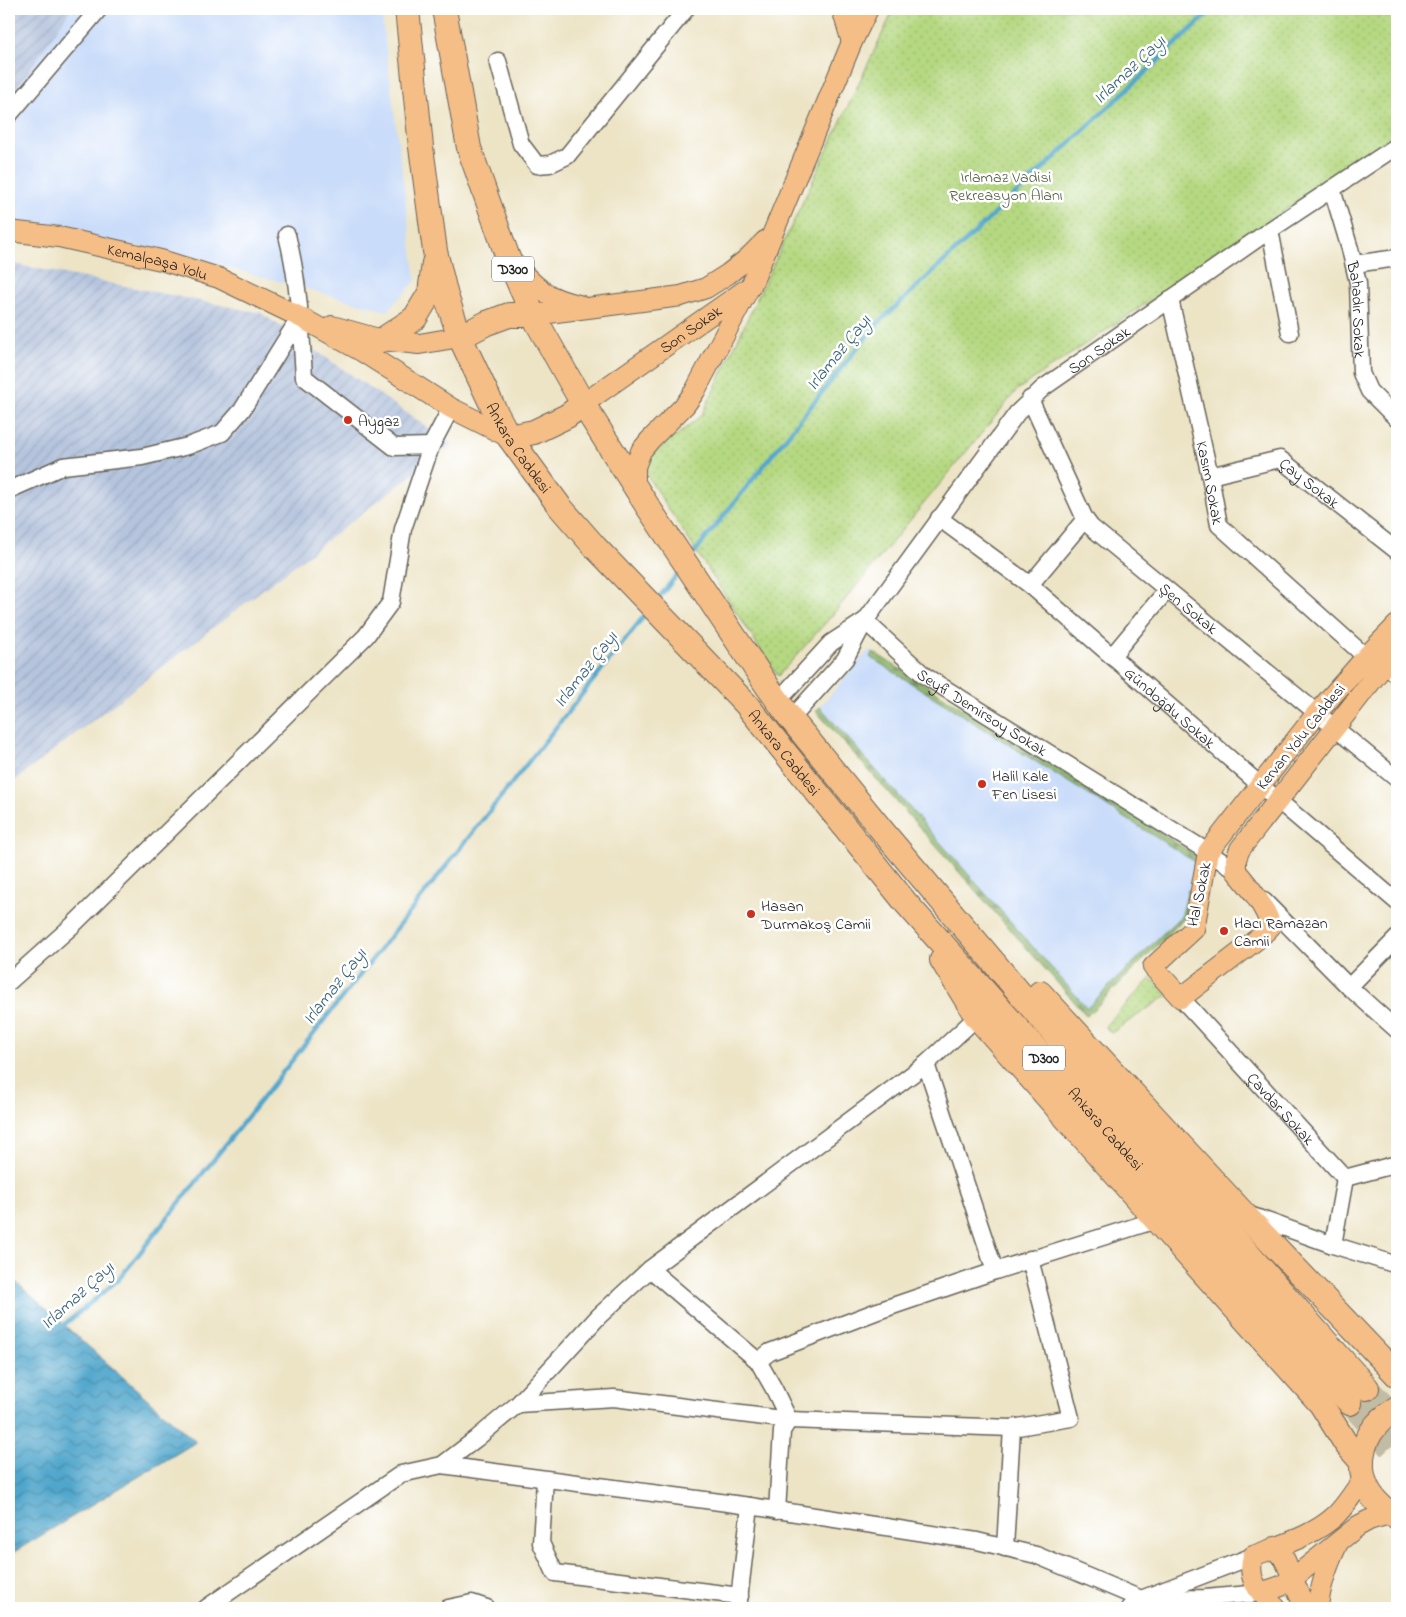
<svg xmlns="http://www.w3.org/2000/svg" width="1406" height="1617" viewBox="0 0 1406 1617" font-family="'Indie Flower',sans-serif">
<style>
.built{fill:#c9dcf9}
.industrial{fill:url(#industrial-furrows)}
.grass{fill:url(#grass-dots);stroke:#687a4e}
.forest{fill:url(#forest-firs);stroke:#566a46}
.water{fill:url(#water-waves);stroke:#366174}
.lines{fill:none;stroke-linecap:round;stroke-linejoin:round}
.stream{stroke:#4fa6cc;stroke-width:4.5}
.highway-tunnel{stroke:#c3bca4;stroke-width:24;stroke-dasharray:24 12;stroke-linecap:butt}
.minor-casing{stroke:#656258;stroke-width:19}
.major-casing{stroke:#656258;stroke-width:22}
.highway-casing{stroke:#656258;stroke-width:26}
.minor{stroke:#fff;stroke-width:16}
.major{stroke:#f6be87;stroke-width:20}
.highway{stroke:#f6be87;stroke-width:24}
.poi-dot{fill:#c8321e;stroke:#fff;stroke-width:2}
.labels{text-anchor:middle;stroke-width:5;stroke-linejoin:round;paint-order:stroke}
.shield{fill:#fff;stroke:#606060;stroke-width:1}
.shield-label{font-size:15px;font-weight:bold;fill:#1c1c1c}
.park-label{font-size:16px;fill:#525e3f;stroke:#fff}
.street-label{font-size:16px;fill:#1c1c1c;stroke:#fff}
.poi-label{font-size:16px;fill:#1c1c1c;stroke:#fff;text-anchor:start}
.water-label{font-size:18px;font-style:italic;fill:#366174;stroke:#fff}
</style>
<defs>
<pattern id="industrial-furrows" width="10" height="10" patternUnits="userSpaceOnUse" patternTransform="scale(1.25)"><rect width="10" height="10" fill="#b6c5de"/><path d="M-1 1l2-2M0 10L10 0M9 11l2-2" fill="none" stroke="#9ca9be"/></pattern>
<pattern id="grass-dots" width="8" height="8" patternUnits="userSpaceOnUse" patternTransform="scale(1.25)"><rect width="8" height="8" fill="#b5d881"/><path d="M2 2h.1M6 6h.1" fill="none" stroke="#9bb96f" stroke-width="1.8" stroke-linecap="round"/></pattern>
<pattern id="forest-firs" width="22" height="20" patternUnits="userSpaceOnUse" patternTransform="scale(1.25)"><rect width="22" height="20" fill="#90b86f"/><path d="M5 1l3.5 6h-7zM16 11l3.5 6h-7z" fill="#75955a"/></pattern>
<pattern id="water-waves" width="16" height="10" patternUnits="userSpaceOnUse" patternTransform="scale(1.25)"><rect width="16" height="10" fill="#4fa6cc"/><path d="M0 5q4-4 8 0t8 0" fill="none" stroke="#4186a5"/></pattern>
</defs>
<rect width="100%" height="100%" fill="#fff"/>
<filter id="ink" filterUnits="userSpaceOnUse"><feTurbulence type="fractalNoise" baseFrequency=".02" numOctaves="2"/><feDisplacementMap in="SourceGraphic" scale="10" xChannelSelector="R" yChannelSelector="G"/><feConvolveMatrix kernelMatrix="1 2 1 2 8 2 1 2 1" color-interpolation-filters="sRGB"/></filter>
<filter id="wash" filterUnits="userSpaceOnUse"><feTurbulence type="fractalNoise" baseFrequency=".0096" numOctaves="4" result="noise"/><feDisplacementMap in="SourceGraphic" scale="20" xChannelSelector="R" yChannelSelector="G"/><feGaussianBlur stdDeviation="1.12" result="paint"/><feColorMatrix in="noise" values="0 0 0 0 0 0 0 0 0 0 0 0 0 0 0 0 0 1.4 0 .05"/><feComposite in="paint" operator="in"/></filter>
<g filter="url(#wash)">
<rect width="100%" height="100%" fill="#ede4c6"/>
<path class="built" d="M71 9H381L416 281 387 311 171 252 58 232 9 220V100Z
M869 650 1200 858 1192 876 1199 881 1186 917 1087 1016 816 711Z"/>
<path class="industrial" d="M9 9H71L9 100Z
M9 263 261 313 452 444 9 785Z"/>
<path class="grass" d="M894 9H1397V135L1017 390 829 619 778 676 649 479 646 466 652 455 702 415Z
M1151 978 1168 995 1111 1033 1105 1026Z"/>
<path class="forest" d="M873 652 1200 858 1197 863 870 657Z
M820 707 1087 1008 1182 915 1188 890 1192 891 1186 917 1087 1016 816 711Z"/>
<path class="water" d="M9 1276 196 1442 9 1555Z"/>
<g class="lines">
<path class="stream" d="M690 558 874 327 1213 9
M656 601 681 570
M59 1329 119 1279 648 611"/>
</g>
</g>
<g filter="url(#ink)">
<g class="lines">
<path class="highway-tunnel" d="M1367 1388 1397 1420
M1350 1403 1397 1455"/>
<g class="minor-casing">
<g id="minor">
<path d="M498 61 521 144 537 165 550 164 567 156 686 9"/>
<path d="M9 115 99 9"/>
<path id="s1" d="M1332 189 1350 249 1358 283 1361 373 1369 391 1397 419"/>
<path d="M1270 230 1290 333"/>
<path d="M287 235C299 282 301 329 304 377L394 447 431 446"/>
<path d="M1354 264 1397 258"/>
<path id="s2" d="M1170 299 1210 476 1219 525 1366 657 1384 665 1397 675"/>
<path id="s3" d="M1030 399 1085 519 1091 527 1397 779"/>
<path id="s4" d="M1210 476 1280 459 1397 551"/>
<path d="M9 490 63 466 142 457 188 446 222 433 242 410 300 317"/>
<path id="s5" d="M939 518 1030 585 1260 785 1397 902"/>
<path d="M1030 585 1085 519"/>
<path id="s6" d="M865 621 925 676 1208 852 1236 871"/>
<path d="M1112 656 1167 590"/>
<path d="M778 701 831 643 863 622"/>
<path id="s7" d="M791 719 845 659 865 621 1017 413 1043 388 1270 230 1397 146"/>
<path d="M1264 901 1349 987 1397 1030"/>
<path d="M9 982 73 925 366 636 391 602 403 529 431 446 451 408"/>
<path d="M1349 987 1397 938"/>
<path id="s8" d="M1181 998 1345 1178 1397 1164"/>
<path d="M926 1064 995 1271"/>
<path d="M1247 1214 1333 1245 1397 1265"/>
<path d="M1333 1245 1345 1178"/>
<path d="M650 1269 758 1361 774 1389 789 1420"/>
<path d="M758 1361 770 1352 875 1312 995 1271 1156 1220"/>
<path d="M518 1404 614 1398 789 1420 1012 1428 1071 1418 1030 1259"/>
<path d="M442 1465 750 1506 977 1541 1036 1555 1141 1599 1205 1598 1261 1593"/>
<path d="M545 1480 541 1543 555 1573 740 1596"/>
<path d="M777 1511 782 1431 789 1420"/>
<path d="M1005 1548 1012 1428"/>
<path d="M206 1608 401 1474 442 1465 476 1439 518 1404 599 1316 650 1269 926 1064 977 1017"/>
<path d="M448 1608 472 1603 487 1608"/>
<path d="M738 1608 750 1506"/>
<path d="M1129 1608 1141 1599 1253 1556"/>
</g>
</g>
<g class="major-casing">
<g id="major">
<path d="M842 9 852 42"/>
<path id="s9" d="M9 231 59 237 112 249 161 260 219 278 300 317 363 352 451 408 509 437"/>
<path d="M514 264C535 287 547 299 579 305"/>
<path d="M533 315 681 296 706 288 728 274 747 259 765 241"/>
<path d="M332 326 382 340 419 344 460 337"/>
<path id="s10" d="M583 404 751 286 852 42 868 9"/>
<path d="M635 485V467L641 451 650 440 685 405 695 391 749 288"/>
<path d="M1397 625 1366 657 1317 713 1208 852 1194 929 1153 967 1181 998 1260 937 1271 926C1265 906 1250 887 1236 871V859L1240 849 1384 665 1397 651"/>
<path d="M1275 1547 1285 1560 1305 1608"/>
<path d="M1261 1593 1281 1586 1292 1579 1358 1526 1369 1520 1390 1514"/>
<path d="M1276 1608C1260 1592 1246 1581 1253 1556 1281 1545 1314 1536 1336 1515 1347 1504 1355 1490 1364 1478"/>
<path d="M1318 1608C1320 1585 1327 1566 1337 1545"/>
</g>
</g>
<g class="highway-casing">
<g id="highway">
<path id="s11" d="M407 9 421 147 435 251 446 296 460 337 493 407 509 437 560 507 595 547 746 704 906 903 1350 1403"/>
<path d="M444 9 469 148 508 258 533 315 583 404 646 504 768 687 791 719 885 834 1073 1056 1367 1388"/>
<path d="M460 337 487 323 509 315H533"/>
<path d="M382 340 415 318 430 293 434 263"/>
<path d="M509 437 534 432 567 416 583 404"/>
<path d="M942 960 977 1017 1156 1220 1321 1404 1346 1444 1362 1462"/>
<path d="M1040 993 1243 1213 1397 1375"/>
<path d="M1397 1409C1351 1433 1349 1493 1397 1517"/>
</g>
</g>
<use href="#minor" class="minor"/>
<use href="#major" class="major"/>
<use href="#highway" class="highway"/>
</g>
</g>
<g class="poi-dot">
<circle cx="348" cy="420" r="5"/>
<circle cx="982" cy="784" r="5"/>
<circle cx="751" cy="914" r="5"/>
<circle cx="1224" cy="931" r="5"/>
</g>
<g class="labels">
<g class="shield">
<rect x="492" y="256.5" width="42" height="25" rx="4"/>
<rect x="1023" y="1045.5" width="42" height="25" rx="4"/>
</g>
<g class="shield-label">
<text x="513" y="274">D300</text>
<text x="1044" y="1063">D300</text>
</g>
<g class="park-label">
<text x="1006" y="182">Irlamaz Vadisi<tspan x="1006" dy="18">Rekreasyon Alanı</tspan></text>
</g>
<g class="street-label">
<text dy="6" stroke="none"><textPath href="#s9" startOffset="152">Kemalpaşa Yolu</textPath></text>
<text dy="6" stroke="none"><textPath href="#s1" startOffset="124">Bahadır Sokak</textPath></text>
<text dy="6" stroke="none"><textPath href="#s10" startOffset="131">Son Sokak</textPath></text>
<text dy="6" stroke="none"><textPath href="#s7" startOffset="485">Son Sokak</textPath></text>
<text dy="6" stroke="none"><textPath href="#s11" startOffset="459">Ankara Caddesi</textPath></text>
<text dy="6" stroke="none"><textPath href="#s2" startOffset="188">Kasım Sokak</textPath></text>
<text dy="6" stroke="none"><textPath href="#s4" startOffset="110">Çay Sokak</textPath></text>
<text dy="6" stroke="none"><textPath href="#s3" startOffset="269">Şen Sokak</textPath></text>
<text dy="6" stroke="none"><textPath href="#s5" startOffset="299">Gündoğdu Sokak</textPath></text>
<text dy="6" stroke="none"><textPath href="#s6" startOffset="149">Seyfi Demirsoy Sokak</textPath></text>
<text transform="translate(1300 736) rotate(-51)" y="6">Kervan Yolu Caddesi</text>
<text dy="6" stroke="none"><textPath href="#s11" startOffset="864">Ankara Caddesi</textPath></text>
<text transform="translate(1198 894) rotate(-78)" y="6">Hal Sokak</text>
<text dy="6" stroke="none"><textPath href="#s8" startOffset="149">Çavdar Sokak</textPath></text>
<text dy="6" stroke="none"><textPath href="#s11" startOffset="1359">Ankara Caddesi</textPath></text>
</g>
<g class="poi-label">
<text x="358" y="426">Aygaz</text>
<text x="992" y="781">Halil Kale<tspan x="992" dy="18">Fen Lisesi</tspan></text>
<text x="761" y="911">Hasan<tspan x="761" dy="18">Durmakoş Camii</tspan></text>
<text x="1234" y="928">Hacı Ramazan<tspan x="1234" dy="18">Camii</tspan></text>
</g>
<g class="water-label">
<text transform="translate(1129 69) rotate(-43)" y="6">Irlamaz Çayı</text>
<text transform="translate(838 352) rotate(-51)" y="6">Irlamaz Çayı</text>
<text transform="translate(585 669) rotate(-52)" y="6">Irlamaz Çayı</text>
<text transform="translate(334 986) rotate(-52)" y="6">Irlamaz Çayı</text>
<text transform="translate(77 1295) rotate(-42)" y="6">Irlamaz Çayı</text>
</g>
</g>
<rect width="1406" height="1617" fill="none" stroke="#fff" stroke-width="30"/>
</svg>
